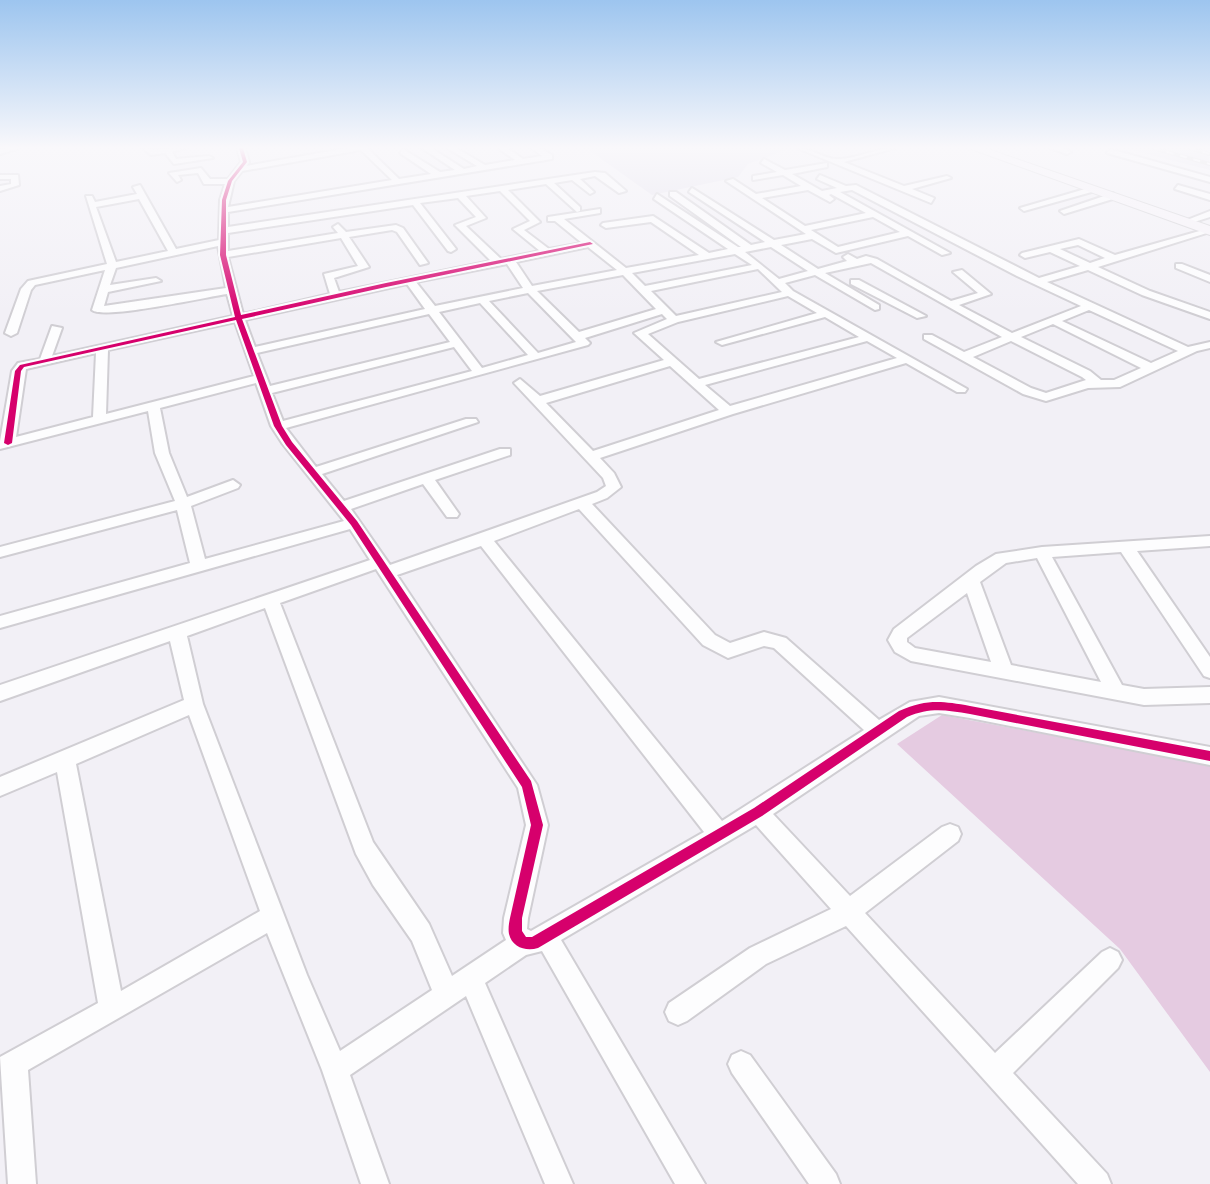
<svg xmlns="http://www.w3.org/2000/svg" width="1210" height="1184" viewBox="0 0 1210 1184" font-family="Mulish,sans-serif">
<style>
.built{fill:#e4e1ed}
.green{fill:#e5cbe1}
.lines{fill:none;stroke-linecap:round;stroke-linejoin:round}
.street-casing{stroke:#d0ced3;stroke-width:4}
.primary-casing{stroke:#cfced2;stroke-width:2}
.street{fill:#fdfdfe;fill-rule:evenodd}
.primary{fill:#f7f3f9;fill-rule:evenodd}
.rail-casing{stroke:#cbcbcc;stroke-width:4}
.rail{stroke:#fdfdff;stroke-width:2;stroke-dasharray:7;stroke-linecap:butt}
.cycleway-casing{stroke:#fdfdff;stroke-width:4}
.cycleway{fill:#d6006c;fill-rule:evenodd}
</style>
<rect width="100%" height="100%" fill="#f2f0f6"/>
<path class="built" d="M586 148H790L748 164 738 177 652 195Z
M1126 148H1208L1210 170 1162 158Z"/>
<path class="green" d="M942 715 1210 765V1072L1120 949 897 744Z"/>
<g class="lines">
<g class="street-casing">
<path id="street" d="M6 148H19L0 154V150Z
M143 148 153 150 185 148 172 152 176 159 209 156 213 158 174 164 165 153 151 155Z
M237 148H245L249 162 246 166 348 148H367L399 179 431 174 400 153 403 149 440 172 455 170 422 148H431L464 169 477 166 447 148H456L485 165 515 160 498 148H507L523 159 542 156 531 148H540L552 155V159L228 212V227L595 172 605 173 626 191 619 193 595 176 580 179 594 192 590 194 572 180 554 183 580 207V211L577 212 546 184 508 190 540 222 524 230 549 249 582 243 555 221H548V217L600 209V213L564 219 626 268 699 255 651 222 606 228 601 225 603 223 653 216 709 253 728 249 654 199 657 194 738 247H741L670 196V192H676L751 245 765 242 689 192 692 188 774 240 806 234 726 181 733 179 756 194 801 186 783 175 753 180V176L777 172 761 163 764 159 785 170 827 163V167L792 174 822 191 837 188 817 179 820 175 846 186 856 185 1039 278 1080 266 1050 252 1025 258 1020 255 1022 253 1079 239 1115 255 1210 228V232L1098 267 1150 291 1210 312V319L1142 295 1088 270 1047 282 1188 347 1210 342V348L1197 351 1120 387 1088 388 1046 401 1023 394 924 339V335H932L964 352 1002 337 871 263 825 273 879 305V309L875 310 815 275 785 283 793 291 967 389 965 392H957L906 363 733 414 600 458 614 473 621 487 607 498 592 504 715 635 730 643 764 632 786 638 879 720 910 702 939 697 1210 747V765L970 718 939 713 919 716 773 814 850 896 942 827 950 824 958 827 961 834 958 841 865 913 995 1053 1102 952 1110 948 1118 952 1122 960 1118 968 1013 1073 1107 1174 1111 1184H1078L846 926 766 964 687 1021 678 1025 669 1021 665 1012 669 1003 750 948 831 909 756 825 561 940 705 1184H675L542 951 526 955 485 983 573 1184H545L466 996 350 1075 389 1184H361L322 1070 267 933 28 1070 36 1184H8L0 1057 98 1003 57 772 0 796V777L184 700 170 641 0 701V685L370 560 350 529 0 628V616L190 563 177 510 0 557V547L175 501 155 453 148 411 0 449V441L12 371 18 363 40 359 52 326 62 328 52 356 233 316 227 294C206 297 104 320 92 310L105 270 35 285 31 290 17 333 11 336 5 333 21 289 28 281 107 264 86 196H92L95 202 137 194 133 187 140 185 176 249 219 240 220 200 225 184H204L198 173 178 175 181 180 177 182 169 173 201 168 210 179H228L241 162ZM361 150 392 180 228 207 234 181 242 171ZM808 190 830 202 834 199 829 195 831 194 866 213 805 226 762 198ZM852 190 1017 276 1081 306 1012 333 959 305 991 294 962 270 953 272 978 293 951 301 877 259 866 256 857 259 848 254 843 257 847 261 818 269 781 245 812 239 836 253 908 236 942 255 950 253 840 192ZM500 191 530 221 513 229 540 251 501 259 466 226 486 218 466 196ZM458 198 476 217 455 225 491 261 339 292 334 278 369 267 349 237 392 230 397 232 420 265 428 263 403 228 396 225 346 232 338 224 333 227 338 233 228 251V233L413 205 448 251 451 252 456 249 420 203ZM139 199 168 251 116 262 96 207ZM873 217 900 232 838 247 811 230ZM341 238 358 266 324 274 330 294 243 314 228 257ZM1078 245 1105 258 1090 263 1060 249ZM218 246 226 288 104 306 108 292 161 281 156 278 110 285 116 268ZM588 247 617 270 532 286 516 262ZM771 247 808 271 779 279 745 252ZM735 254 752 265 645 286 632 273ZM507 264 523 288 435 306 416 282ZM758 269 782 292 676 316 651 291ZM623 275 656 309 579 332 537 291ZM407 284 425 309 255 347 245 320ZM528 293 576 342 538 353 489 301ZM788 296 817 313 716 342 722 345 825 317 859 337 699 379 648 334 678 322ZM480 303 528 355 482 368 439 312ZM1089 310 1178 351 1151 363 1062 321ZM429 314 450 342 270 386 257 353ZM662 314 667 319 634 333 664 360 540 396 520 379 514 383 603 478 606 486 597 492 390 565 351 509 423 484 447 517H457L459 514 435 480 510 455V449H500L344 501 322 474 478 422 476 419H466L316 467 286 428 588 345 590 343 585 338ZM235 322 254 376 106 414 108 350ZM1053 324 1141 368 1114 380H1101L1090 371 1021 337ZM867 341 897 358 730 406 705 385ZM1011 341 1082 377 1086 380 1046 393 1031 388 973 357ZM454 347 472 371 283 421 272 393ZM96 353 93 417 16 437 26 369ZM670 366 719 410 593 451 546 403ZM256 383 271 426 282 443 344 521 205 559 191 506 238 488 240 485 233 480 187 497 169 453 160 408ZM579 509 703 645 728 658 764 646 774 648 864 730 722 821 494 541ZM481 546 704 832 531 931 527 929 528 918 548 825 537 785 397 575ZM376 569 518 788 526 825 504 918 503 933 506 940 452 976 429 924 373 842 280 603ZM265 608 356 854 373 885 412 941 432 990 340 1051 307 975 203 704 187 636ZM189 715 260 911 121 991 76 764Z
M797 148C812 148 825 160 838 159 857 159 875 148 895 148L844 162 904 186 947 176 951 178 912 189 934 198 931 203Z
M1050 148H1062L1071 152 1067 154Z
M1110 149 1210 177V182L1107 153Z
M0 175H18L19 185 0 191V186L11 184V179H0Z
M1178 185 1210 194V200L1175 189Z
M1092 187 1095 191 1024 211 1020 208Z
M1113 193 1116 198 1064 214 1060 211Z
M1210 211V217L1191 223 1187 220Z
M1176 264H1182L1210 275V282L1176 268Z
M851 280H859L926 316 917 318 851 284Z
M1210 536V546L1137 551 1210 657V678L1204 676 1121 552 1052 557 1122 685 1144 689 1210 687V703L1144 705 911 661 895 652 888 640 894 629 976 566 996 554 1042 547ZM1037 558 1101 682 1011 665 980 582 1006 563ZM967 593 991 662 915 648 907 642V638Z
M741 1051 750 1055 836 1174 840 1184H809L732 1073 728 1064 732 1055Z"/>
</g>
<g class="primary-casing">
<path id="primary" d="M968 148H985L1210 226V235Z"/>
</g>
<use href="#street" class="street"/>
<use href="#primary" class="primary"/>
<g class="rail-casing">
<path id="rail" d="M1153 148 1210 164
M1189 148 1210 154"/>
</g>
<use href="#rail" class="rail"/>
<g class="cycleway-casing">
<path id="cycleway" d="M239 148H243L247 162 232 181 226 200V255L241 315 386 283 590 242 593 244 386 287 242 319 282 426 292 442 357 521 531 781 543 825 522 918V931L526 937H532L754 808 899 711C927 699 941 701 970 706L1210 751V761L970 714C946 710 930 707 907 717L762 816 538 948C526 952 512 947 509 934 508 929 509 923 510 918L531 825 522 787 351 525 286 445 274 426 236 320 24 367 21 371 12 443 8 445 4 443 15 371 20 365 235 317 220 255 222 200 228 181 243 162Z"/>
</g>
<use href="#cycleway" class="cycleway"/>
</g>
<linearGradient id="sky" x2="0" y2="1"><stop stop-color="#9dc5ef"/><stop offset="0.47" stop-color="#f9f8fb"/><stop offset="1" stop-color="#f9f8fb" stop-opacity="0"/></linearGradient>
<rect width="1210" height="314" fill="url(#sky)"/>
</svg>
